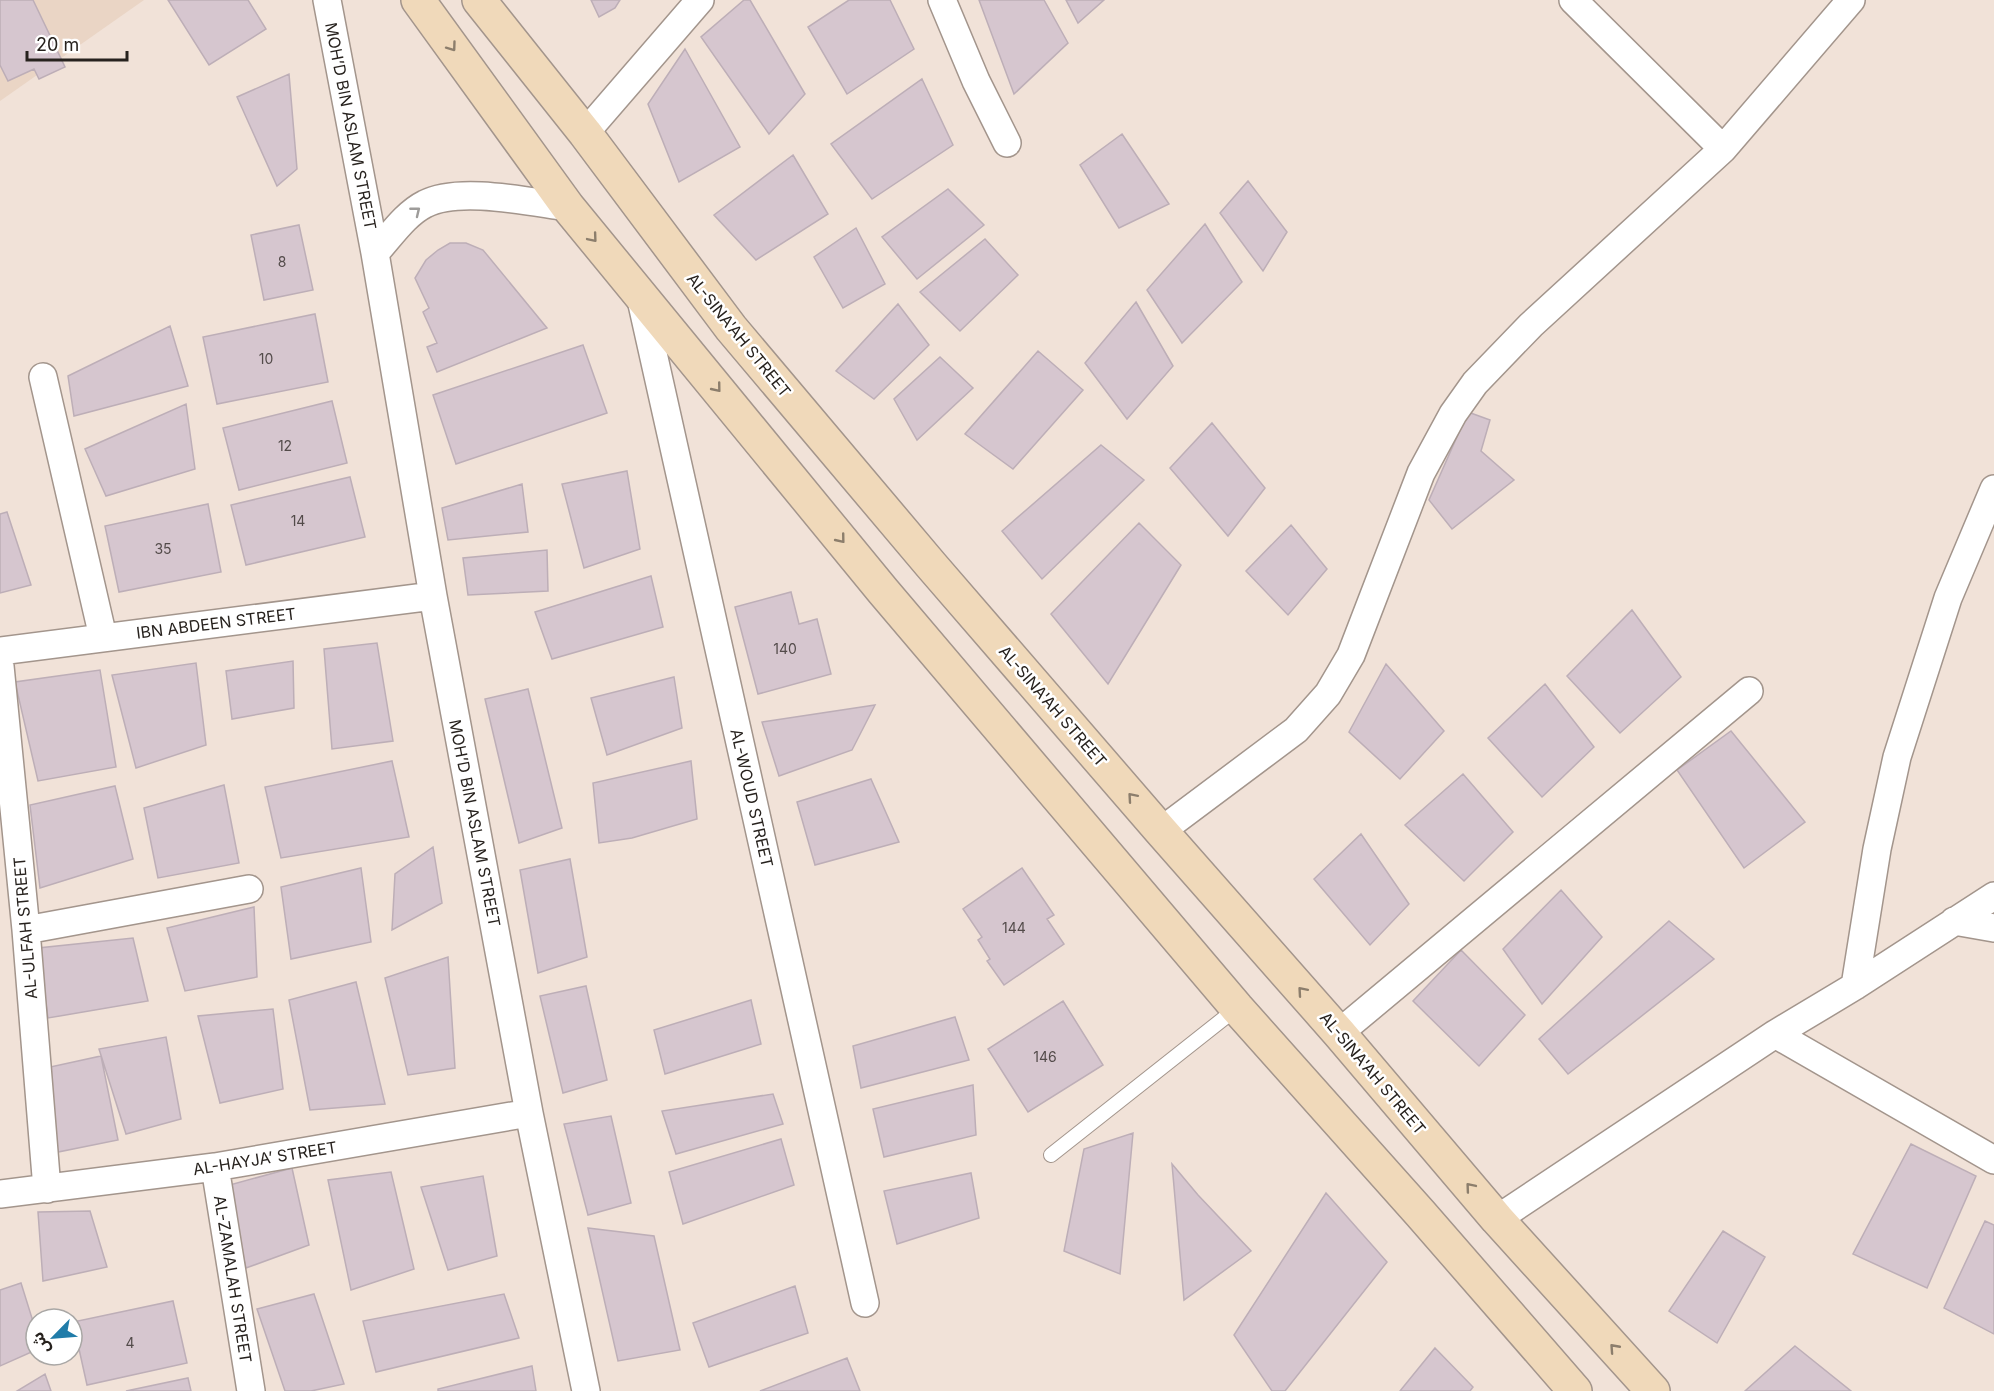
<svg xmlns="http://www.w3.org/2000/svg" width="1994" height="1391" viewBox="0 0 1994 1391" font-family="Inter,'Noto Sans Arabic',sans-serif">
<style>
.built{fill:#ead5c5}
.building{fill:#d6c6cf;stroke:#bdaeb7;stroke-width:1.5}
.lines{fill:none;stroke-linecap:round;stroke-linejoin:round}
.service-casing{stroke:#a3958c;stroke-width:16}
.minor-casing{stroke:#a3958c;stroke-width:30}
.secondary-casing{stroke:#a3958c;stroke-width:36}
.service{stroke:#fff;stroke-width:14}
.minor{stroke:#fff;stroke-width:27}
.secondary{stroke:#f0d9ba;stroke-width:33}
.oneway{stroke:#8c7e6c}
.oneway2{stroke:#9e9c9a}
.labels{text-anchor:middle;stroke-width:5;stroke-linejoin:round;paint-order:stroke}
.number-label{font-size:14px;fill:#534b4a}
.street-label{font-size:16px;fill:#27221e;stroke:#fff}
</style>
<rect width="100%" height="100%" fill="#f1e2d8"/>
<path class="built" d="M0 0H144L0 101Z"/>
<path class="building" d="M0 0H33L65 67 39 79 34 69 8 81 0 65Z
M168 0H248L266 29 209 65Z
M591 0H620L615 8 599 17Z
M744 0H750L805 94 769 134 701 37Z
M849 0H890L914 49 847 94 808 27Z
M979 0H1044L1068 43 1014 94Z
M1066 0H1104L1078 23Z
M685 49 740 147 679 182 648 104Z
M289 74 297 169 277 186 237 97Z
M922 79 953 145 872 199 831 144Z
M1122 134 1169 204 1119 228 1080 165Z
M793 155 828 214 756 260 714 215Z
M1248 181 1287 232 1263 271 1220 213Z
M948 189 984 225 917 279 882 237Z
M1205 224 1242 282 1182 343 1147 290Z
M299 225 313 290 264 300 251 235Z
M856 228 885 284 843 308 814 257Z
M985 239 1018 275 960 331 920 292Z
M450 243H466L483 250 547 328 437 372 427 347 437 343 423 312 429 308 415 278 426 260 438 250Z
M1136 302 1173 366 1127 419 1085 363Z
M898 304 929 345 874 399 836 371Z
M315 314 328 382 217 404 203 337Z
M170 326 188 386 74 416 68 376Z
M583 345 607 413 456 464 433 395Z
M1038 351 1083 390 1013 469 965 434Z
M940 357 973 388 917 440 894 399Z
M332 401 347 463 239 490 223 428Z
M186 404 195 469 106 496 85 449Z
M1468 412 1490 420 1481 451 1514 480 1452 529 1429 500Z
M1212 423 1265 488 1228 536 1170 468Z
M1101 445 1144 480 1042 579 1002 531Z
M627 471 640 549 584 568 562 484Z
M350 477 365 537 246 565 231 505Z
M522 484 528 532 448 540 442 508Z
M208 504 221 572 119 592 105 526Z
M7 512 31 585 0 593V514Z
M1139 523 1181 565 1108 684 1051 614Z
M1291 525 1327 569 1288 615 1246 571Z
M547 550 548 591 468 595 463 558Z
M651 576 663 627 552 659 535 612Z
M791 592 799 624 817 619 831 674 758 694 735 607Z
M1632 610 1681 677 1620 733 1567 676Z
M377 643 393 741 332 749 324 649Z
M293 661 294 708 232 719 226 671Z
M196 663 206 745 136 768 112 675Z
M1386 664 1444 731 1400 779 1349 732Z
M100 670 116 767 38 781 15 682Z
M674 677 682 728 607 755 591 698Z
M1545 684 1594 747 1542 797 1488 738Z
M528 689 562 828 519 843 485 699Z
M875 705 852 750 779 776 762 722Z
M1731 731 1805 822 1744 868 1677 770Z
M392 761 409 837 281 858 265 787Z
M691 761 697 819 632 838 599 843 593 783Z
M1463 774 1513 832 1464 881 1405 825Z
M871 779 899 842 815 865 797 802Z
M224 785 239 863 158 878 144 808Z
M115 786 133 859 40 888 30 805Z
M1361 834 1409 904 1370 945 1314 879Z
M433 847 442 903 392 930 395 874Z
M570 859 587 957 538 973 520 870Z
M361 868 371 942 291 959 281 887Z
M1022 868 1054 915 1047 919 1064 944 1004 985 987 961 990 959 978 940 982 937 963 909Z
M1561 890 1602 937 1542 1004 1503 949Z
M254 907 257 977 185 991 167 928Z
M1669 921 1714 959 1568 1074 1539 1039Z
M133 938 148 1001 48 1018 38 948Z
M1461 950 1525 1015 1479 1066 1413 1001Z
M448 957 455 1068 408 1075 385 978Z
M356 982 385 1104 310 1110 289 1000Z
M586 986 607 1080 563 1093 540 996Z
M751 1000 761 1044 665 1074 654 1030Z
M1063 1001 1103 1065 1028 1112 988 1049Z
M273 1009 283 1089 220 1103 198 1016Z
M955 1017 969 1060 861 1088 853 1046Z
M166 1037 181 1119 126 1134 99 1049Z
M101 1056 118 1140 58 1152 41 1069Z
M973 1085 976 1135 884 1157 873 1109Z
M773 1094 783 1124 676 1154 662 1111Z
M611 1116 631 1203 588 1215 564 1124Z
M1133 1133 1120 1274 1064 1251 1084 1149Z
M781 1139 794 1185 683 1224 669 1172Z
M1911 1144 1976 1176 1927 1288 1853 1254Z
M1172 1164 1198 1195 1251 1251 1184 1300Z
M292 1168 309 1245 246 1268 226 1186Z
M391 1172 414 1269 351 1290 328 1180Z
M971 1173 979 1218 897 1244 884 1191Z
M483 1176 497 1256 448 1270 421 1187Z
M1326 1193 1387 1262 1285 1391H1272L1234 1335Z
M90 1211 107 1267 43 1281 38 1212Z
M1985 1221 1994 1225V1334L1944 1308Z
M588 1228 654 1236 680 1350 618 1361Z
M1723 1231 1765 1257 1717 1343 1669 1311Z
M21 1283 36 1331V1350L0 1366V1290Z
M795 1286 808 1333 709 1367 693 1323Z
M314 1294 344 1384 311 1391H285L257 1309Z
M504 1294 519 1338 376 1372 363 1321Z
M173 1301 187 1363 87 1385 73 1322Z
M1795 1346 1851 1391H1745Z
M1435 1348 1473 1387 1470 1391H1400Z
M847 1358 860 1391H760Z
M532 1366 536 1391H438V1389Z
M45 1374 51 1391H17Z
M188 1378 191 1391H126Z"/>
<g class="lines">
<g class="service-casing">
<path id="service" d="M1051 1155 1237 1008"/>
</g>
<g class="minor-casing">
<path id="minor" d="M327 0 375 253 433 596 529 1113 586 1391
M942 0 976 81 1007 143
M1573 0 1723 149
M585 133 700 0
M375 253C390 237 405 214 425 204 459 186 530 202 568 207
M640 295 865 1303
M43 377 103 637
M0 651 433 596
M0 666 26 930 47 1189
M1161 831 1296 730 1328 694 1351 655 1421 473 1453 414 1475 383 1531 325 1723 149 1851 0
M1954 921 1994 928
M26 930 249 889
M1855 986 1877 849 1897 757 1948 598 1994 489
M1339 1033 1749 691
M1775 1034 1994 1160
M215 1167 251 1391
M0 1194 215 1167 529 1113
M1497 1219 1775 1034 1855 986 1994 896"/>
</g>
<g class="secondary-casing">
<path id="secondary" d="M418 0 568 207 883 591 1237 1008 1420 1213 1575 1391
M479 0 585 133 731 328 931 565 1161 831 1339 1033 1497 1219 1653 1391"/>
</g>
<use href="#service" class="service"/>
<use href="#minor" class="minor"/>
<use href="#secondary" class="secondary"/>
</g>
<defs><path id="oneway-chevron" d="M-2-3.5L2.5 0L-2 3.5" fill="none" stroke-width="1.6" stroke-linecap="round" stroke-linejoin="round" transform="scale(1.5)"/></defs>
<g class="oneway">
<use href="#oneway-chevron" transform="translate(452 47) rotate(54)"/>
<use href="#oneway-chevron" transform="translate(593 238) rotate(50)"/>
<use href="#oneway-chevron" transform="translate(717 388) rotate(51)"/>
<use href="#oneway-chevron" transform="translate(841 539) rotate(51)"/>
<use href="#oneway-chevron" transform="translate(1132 797) rotate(-131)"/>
<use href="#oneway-chevron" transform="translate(1302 991) rotate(-131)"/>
<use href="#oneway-chevron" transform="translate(1470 1187) rotate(-130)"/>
<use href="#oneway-chevron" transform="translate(1614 1348) rotate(-132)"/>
</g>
<use class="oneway2" href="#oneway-chevron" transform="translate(416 211) rotate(-39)"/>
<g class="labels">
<g class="number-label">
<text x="282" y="267">8</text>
<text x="266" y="364">10</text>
<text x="285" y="451">12</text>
<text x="298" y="526">14</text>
<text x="163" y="554">35</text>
<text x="785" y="654">140</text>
<text x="1014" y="933">144</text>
<text x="1045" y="1062">146</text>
<text x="130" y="1348">4</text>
</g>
<g class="street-label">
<text transform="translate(351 126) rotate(79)" y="6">MOH’D BIN ASLAM STREET</text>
<text transform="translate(739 335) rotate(51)" y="6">AL-SINA'AH STREET</text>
<text transform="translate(216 623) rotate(-7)" y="6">IBN ABDEEN STREET</text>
<text transform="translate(1053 706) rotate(49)" y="6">AL-SINA'AH STREET</text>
<text transform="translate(752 798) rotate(77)" y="6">AL-WOUD STREET</text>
<text transform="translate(475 823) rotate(79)" y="6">MOH’D BIN ASLAM STREET</text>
<text transform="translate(25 928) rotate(-95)" y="6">AL-ULFAH STREET</text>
<text transform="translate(1373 1073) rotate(50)" y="6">AL-SINA'AH STREET</text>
<text transform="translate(265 1158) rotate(-9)" y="6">AL-HAYJA’ STREET</text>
<text transform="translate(233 1279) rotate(81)" y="6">AL-ZAMALAH STREET</text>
</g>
</g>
<g transform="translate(54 1337) rotate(245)"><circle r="28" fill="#ffffff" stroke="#a9a7a5" stroke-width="1.5"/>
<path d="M0-4.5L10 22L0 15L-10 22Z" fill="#207ca9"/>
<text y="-9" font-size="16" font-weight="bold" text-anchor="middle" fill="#27221e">ش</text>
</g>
<path d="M27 51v9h100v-9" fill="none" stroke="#27221e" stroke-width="3"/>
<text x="36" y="51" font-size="18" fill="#27221e" stroke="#ffffff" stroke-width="4.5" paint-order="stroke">20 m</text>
</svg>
